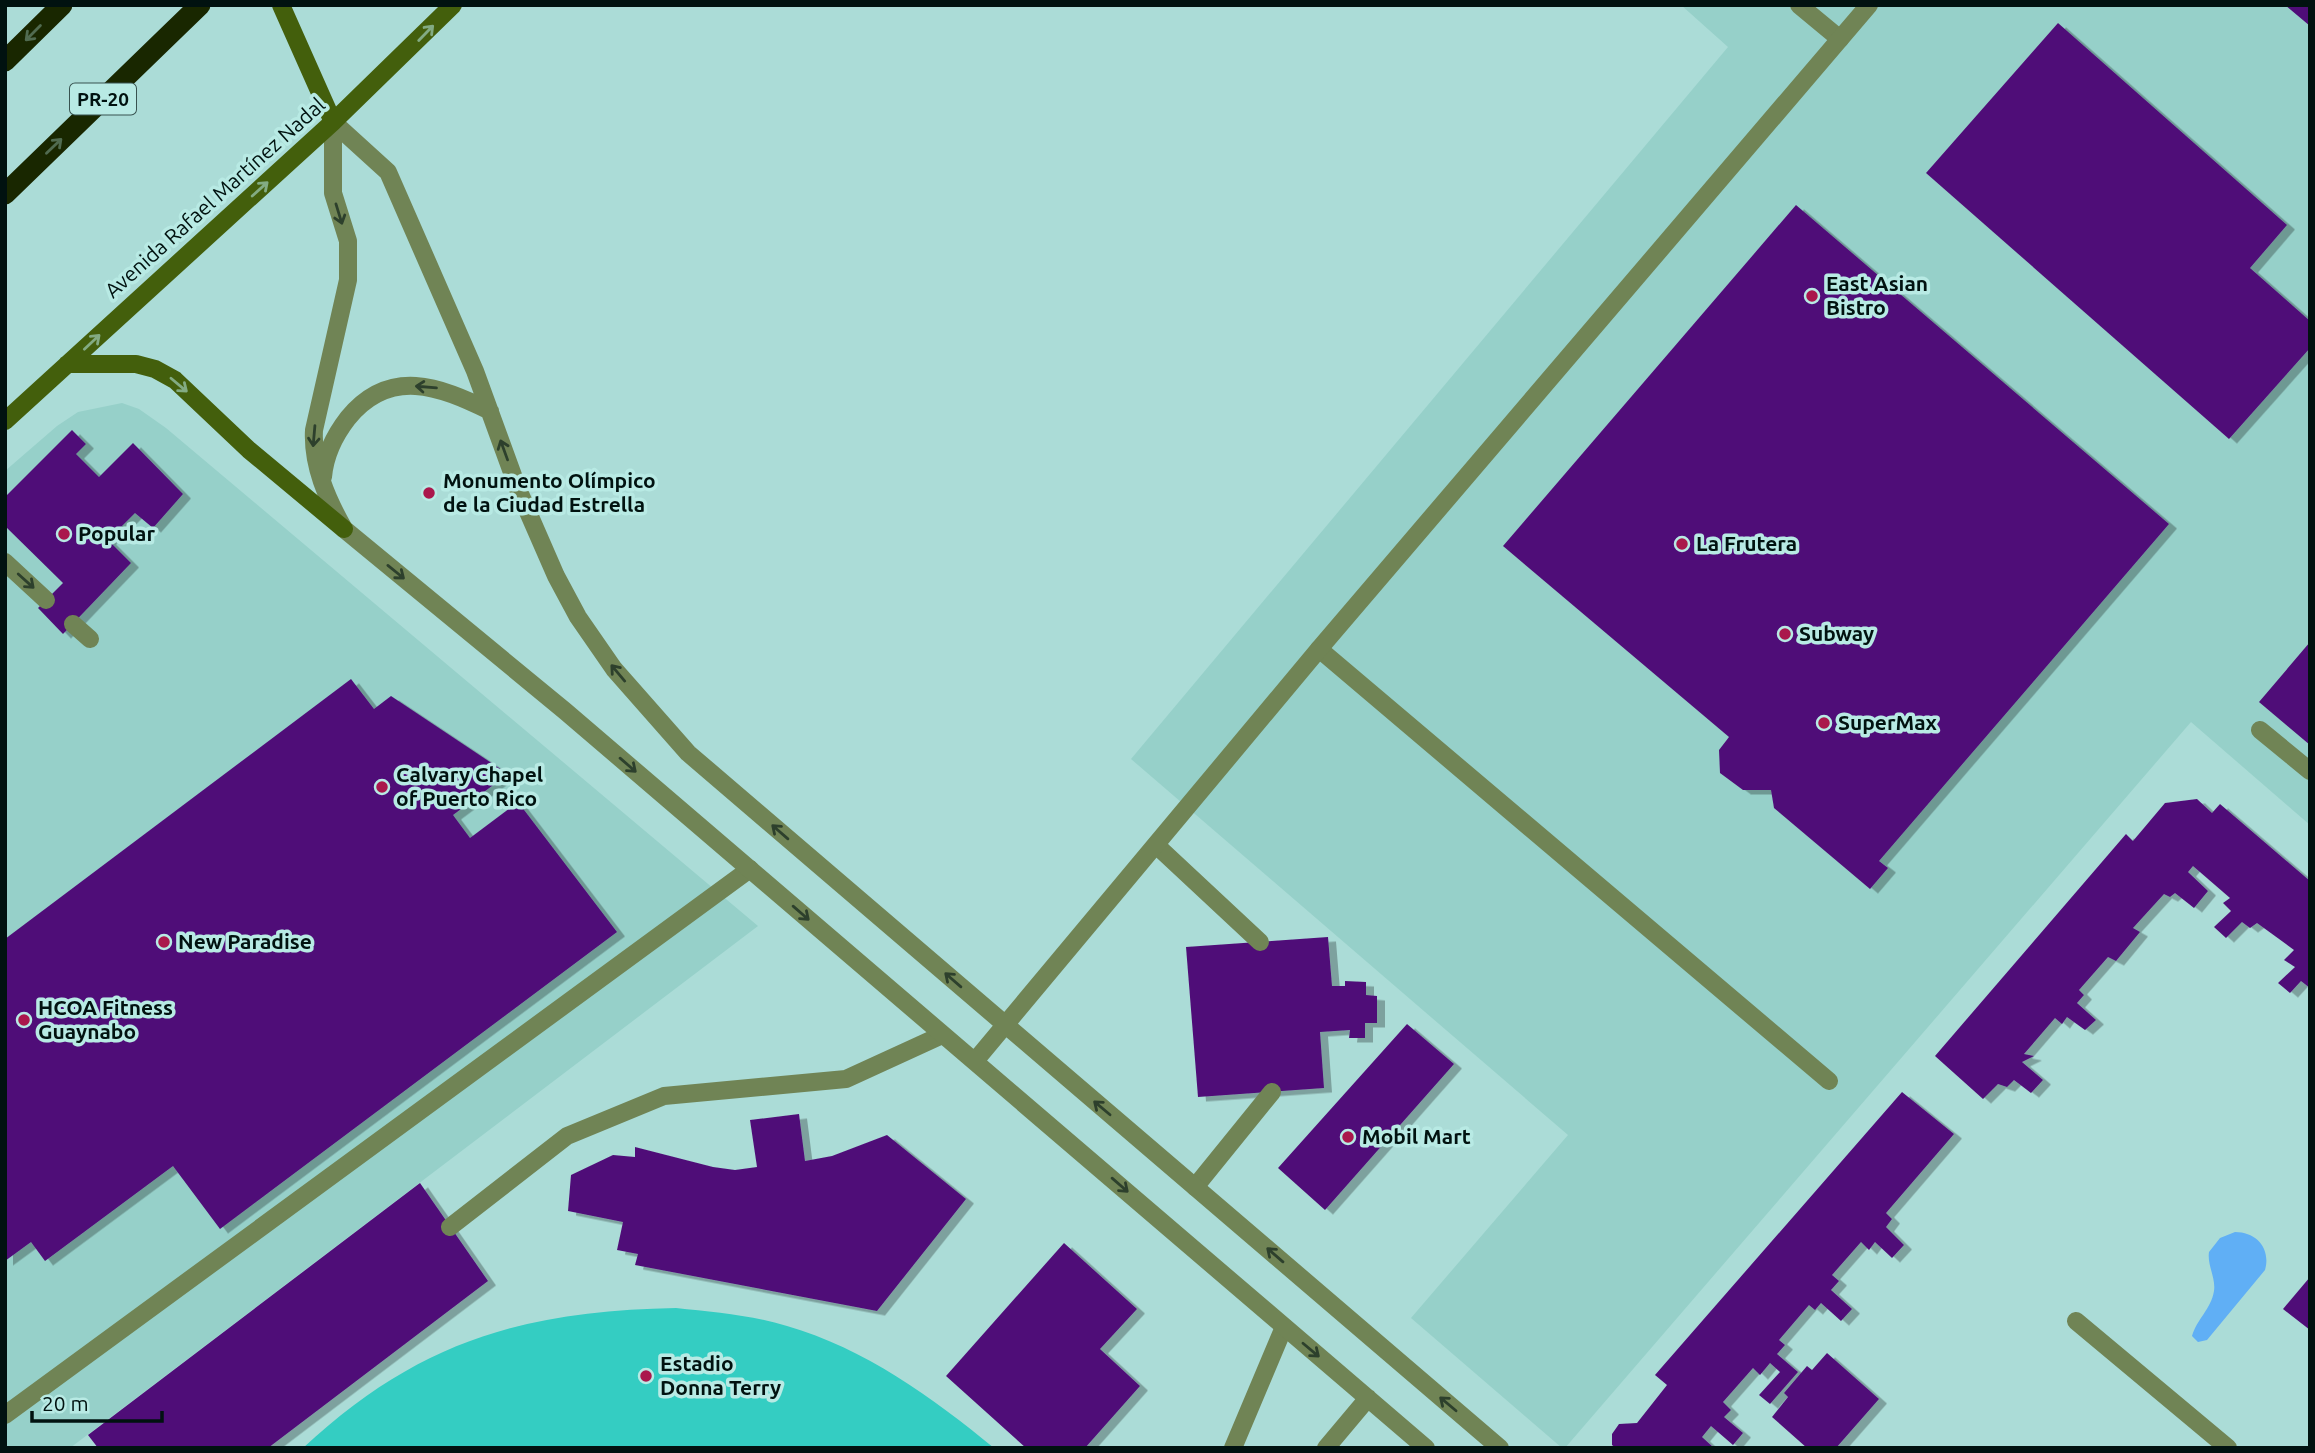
<svg xmlns="http://www.w3.org/2000/svg" width="2315" height="1453" viewBox="0 0 2315 1453" font-family="Ubuntu,sans-serif">
<style>
.built{fill:#96d0c9}
.green{fill:#34cdc2}
.water{fill:#60aff5}
.building{fill:#501078;filter:url(#shadow)}
.lines{fill:none;stroke-linecap:round;stroke-linejoin:round}
.lane{stroke:#708455;stroke-width:18}
.street{stroke:#708455;stroke-width:18}
.secondary{stroke:#435f0c;stroke-width:18}
.highway{stroke:#192700;stroke-width:21}
.oneway{stroke:#516b50}
.oneway2{stroke:#83ab83}
.oneway3{stroke:#2d402c}
.poi-dot{fill:#aa174c;stroke:#b8eae4;stroke-width:2.5}
.labels{text-anchor:middle;stroke-width:7;stroke-linejoin:round;paint-order:stroke}
.shield{fill:#b8eae4;stroke:#385350;stroke-width:2}
.shield-label{font-size:19px;font-weight:bold;fill:#011210}
.street-label{font-size:21px;fill:#011210;stroke:#b8eae4}
.poi-label{font-size:21px;font-weight:bold;fill:#011210;stroke:#b8eae4;text-anchor:start}
</style>
<defs>
<filter id="shadow"><feDropShadow dx="8" dy="4.5" stdDeviation="0" flood-color="#0004"/></filter>
</defs>
<rect width="100%" height="100%" fill="#abdcd7"/>
<path class="built" d="M1681 5H2310V825L2191 722 1565 1448H1562L1411 1318 1568 1135 1131 759 1728 47Z
M122 403 139 409 166 428 758 926 70 1448H5V471L57 426 78 412Z"/>
<path class="green" d="M676 1308C713 1312 751 1315 787 1326 864 1348 933 1398 994 1448H303C418 1341 523 1311 676 1308Z"/>
<path class="water" d="M2235 1232C2257 1232 2271 1249 2265 1270L2207 1340 2198 1342 2192 1336C2197 1319 2211 1309 2214 1291 2216 1278 2207 1265 2209 1252L2220 1238Z"/>
<path class="building" d="M2285 5H2310V26Z
M2058 23 2287 225 2250 268 2310 321V348L2229 439 1926 173Z
M1796 205 2169 524 1879 861 1888 868 1870 889 1774 808 1771 790H1743L1720 773 1719 750 1729 737 1503 546Z
M72 430 86 444 76 454 99 477 133 443 183 494 153 528 135 513 108 540 131 563 63 634 38 608 63 583 5 526V497Z
M2310 642V745L2259 702Z
M351 679 374 709 391 696 508 774 453 815 470 838 518 802 617 932 220 1229 173 1166 45 1261 31 1242 5 1261V939Z
M2197 799 2212 813 2220 804 2310 881V988L2301 981 2290 993 2278 983 2295 967 2284 960 2294 950 2257 923 2250 928 2242 922 2226 938 2214 927 2231 911 2223 903 2230 898 2193 866 2188 872 2208 891 2194 908 2175 893 2170 897 2164 894 2133 928 2140 932 2116 961 2108 957 2079 990 2084 995 2077 1003 2096 1020 2085 1030 2067 1017 2062 1024 2055 1018 2024 1054 2034 1056 2022 1062 2043 1080 2031 1093 2014 1080 2007 1087 1998 1084 1983 1099 1935 1056 2126 834 2133 841 2165 803Z
M1328 937 1332 986H1345V981L1366 982V995L1377 996V1023H1365V1038H1349L1350 1030 1320 1032 1324 1088 1198 1097 1186 947Z
M1407 1024 1454 1064 1325 1210 1278 1168Z
M1902 1092 1954 1134 1886 1213 1892 1219 1886 1227 1904 1245 1892 1258 1875 1242 1869 1250 1861 1242 1832 1275 1839 1281 1831 1290 1852 1309 1841 1321 1821 1303 1815 1310 1809 1305 1779 1340 1785 1345 1777 1354 1798 1372 1770 1404 1759 1395 1780 1372 1770 1363 1760 1375 1753 1368 1723 1402 1731 1410 1724 1417 1743 1433 1733 1445 1711 1426 1702 1437 1714 1448H1616L1612 1445V1434L1619 1424 1637 1423 1667 1385 1655 1375Z
M799 1114 805 1161 832 1156 887 1135 966 1199 877 1311 635 1265 638 1254 617 1250 623 1222 568 1211 571 1175 613 1155 635 1157V1147L713 1167 735 1170 757 1167 750 1120Z
M420 1183 488 1281 268 1448H98L88 1435Z
M1064 1243 1137 1309 1100 1349 1140 1386 1085 1448H1026L946 1376Z
M2310 1277V1330L2283 1309Z
M1827 1353 1879 1399 1836 1448H1807L1772 1417 1788 1397 1784 1393 1807 1366 1812 1370Z"/>
<g class="lines">
<path class="lane" d="M1799 5 1840 39
M5 562 46 600
M73 624 90 639
M1319 649 1829 1081
M2260 730 2310 771
M1156 845 1260 942
M1195 1187 1272 1092
M450 1227 567 1136 664 1096 846 1079 942 1035
M2076 1321 2228 1448
M5 1415 750 869
M1233 1448 1284 1327"/>
<path class="street" d="M333 122V193L348 241V280L314 430C312 465 327 499 344 529L565 711 1426 1448
M333 122 388 172 475 371 518 489 556 576 578 617 614 669 688 753 1500 1448
M323 477C325 454 334 436 348 418 390 367 439 386 490 411
M975 1061 1319 649 1869 5
M1326 1448 1368 1398"/>
<path class="secondary" d="M281 5 333 122
M67 364H136L155 369 175 380 249 450 344 529
M5 421 333 122 453 5"/>
<path class="highway" d="M5 61 62 5
M5 194 200 5"/>
</g>
<defs><path id="oneway-shaft" d="M-6 0H5M1.5-3L5.5 0L1.5 3" fill="none" stroke-width="1.6" stroke-linecap="round" stroke-linejoin="round" transform="scale(1.75)"/></defs>
<g class="oneway">
<use href="#oneway-shaft" transform="translate(33 33) rotate(135)"/>
<use href="#oneway-shaft" transform="translate(54 146) rotate(-44)"/>
</g>
<g class="oneway2">
<use href="#oneway-shaft" transform="translate(426 33) rotate(-46)"/>
<use href="#oneway-shaft" transform="translate(260 189) rotate(-42)"/>
<use href="#oneway-shaft" transform="translate(92 342) rotate(-43)"/>
<use href="#oneway-shaft" transform="translate(179 385) rotate(40)"/>
</g>
<g class="oneway3">
<use href="#oneway-shaft" transform="translate(339 214) rotate(73)"/>
<use href="#oneway-shaft" transform="translate(426 387) rotate(-175)"/>
<use href="#oneway-shaft" transform="translate(314 436) rotate(95)"/>
<use href="#oneway-shaft" transform="translate(504 450) rotate(-110)"/>
<use href="#oneway-shaft" transform="translate(396 572) rotate(39)"/>
<use href="#oneway-shaft" transform="translate(26 581) rotate(42)"/>
<use href="#oneway-shaft" transform="translate(618 673) rotate(-130)"/>
<use href="#oneway-shaft" transform="translate(628 765) rotate(41)"/>
<use href="#oneway-shaft" transform="translate(780 832) rotate(-139)"/>
<use href="#oneway-shaft" transform="translate(801 913) rotate(41)"/>
<use href="#oneway-shaft" transform="translate(953 980) rotate(-139)"/>
<use href="#oneway-shaft" transform="translate(1102 1108) rotate(-140)"/>
<use href="#oneway-shaft" transform="translate(1120 1185) rotate(41)"/>
<use href="#oneway-shaft" transform="translate(1275 1255) rotate(-139)"/>
<use href="#oneway-shaft" transform="translate(1311 1350) rotate(40)"/>
<use href="#oneway-shaft" transform="translate(1448 1404) rotate(-140)"/>
</g>
<g class="poi-dot">
<circle cx="1812" cy="296" r="7"/>
<circle cx="429" cy="493" r="7"/>
<circle cx="64" cy="534" r="7"/>
<circle cx="1682" cy="544" r="7"/>
<circle cx="1785" cy="634" r="7"/>
<circle cx="1824" cy="723" r="7"/>
<circle cx="382" cy="787" r="7"/>
<circle cx="164" cy="942" r="7"/>
<circle cx="24" cy="1020" r="7"/>
<circle cx="1348" cy="1137" r="7"/>
<circle cx="646" cy="1376" r="7"/>
</g>
<g class="labels">
<rect class="shield" x="70" y="83.5" width="66" height="31" rx="5"/>
<g class="shield-label">
<text x="103" y="106">PR-20</text>
</g>
<g class="street-label">
<text transform="translate(215 198) rotate(-42)" y="7">Avenida Rafael Martínez Nadal</text>
</g>
<g class="poi-label">
<text x="1826" y="291">East Asian<tspan x="1826" dy="24">Bistro</tspan></text>
<text x="443" y="488">Monumento Olímpico<tspan x="443" dy="24">de la Ciudad Estrella</tspan></text>
<text x="78" y="541">Popular</text>
<text x="1696" y="551">La Frutera</text>
<text x="1799" y="641">Subway</text>
<text x="1838" y="730">SuperMax</text>
<text x="396" y="782">Calvary Chapel<tspan x="396" dy="24">of Puerto Rico</tspan></text>
<text x="178" y="949">New Paradise</text>
<text x="38" y="1015">HCOA Fitness<tspan x="38" dy="24">Guaynabo</tspan></text>
<text x="1362" y="1144">Mobil Mart</text>
<text x="660" y="1371">Estadio<tspan x="660" dy="24">Donna Terry</tspan></text>
</g>
</g>
<rect width="2315" height="1453" fill="none" stroke="#011210" stroke-width="14"/>
<path d="M32 1411v10h130v-10" fill="none" stroke="#011210" stroke-width="3.5"/>
<text x="42" y="1411" font-size="21" fill="#011210" stroke="#b8eae4" stroke-width="5" paint-order="stroke">20 m</text>
</svg>
